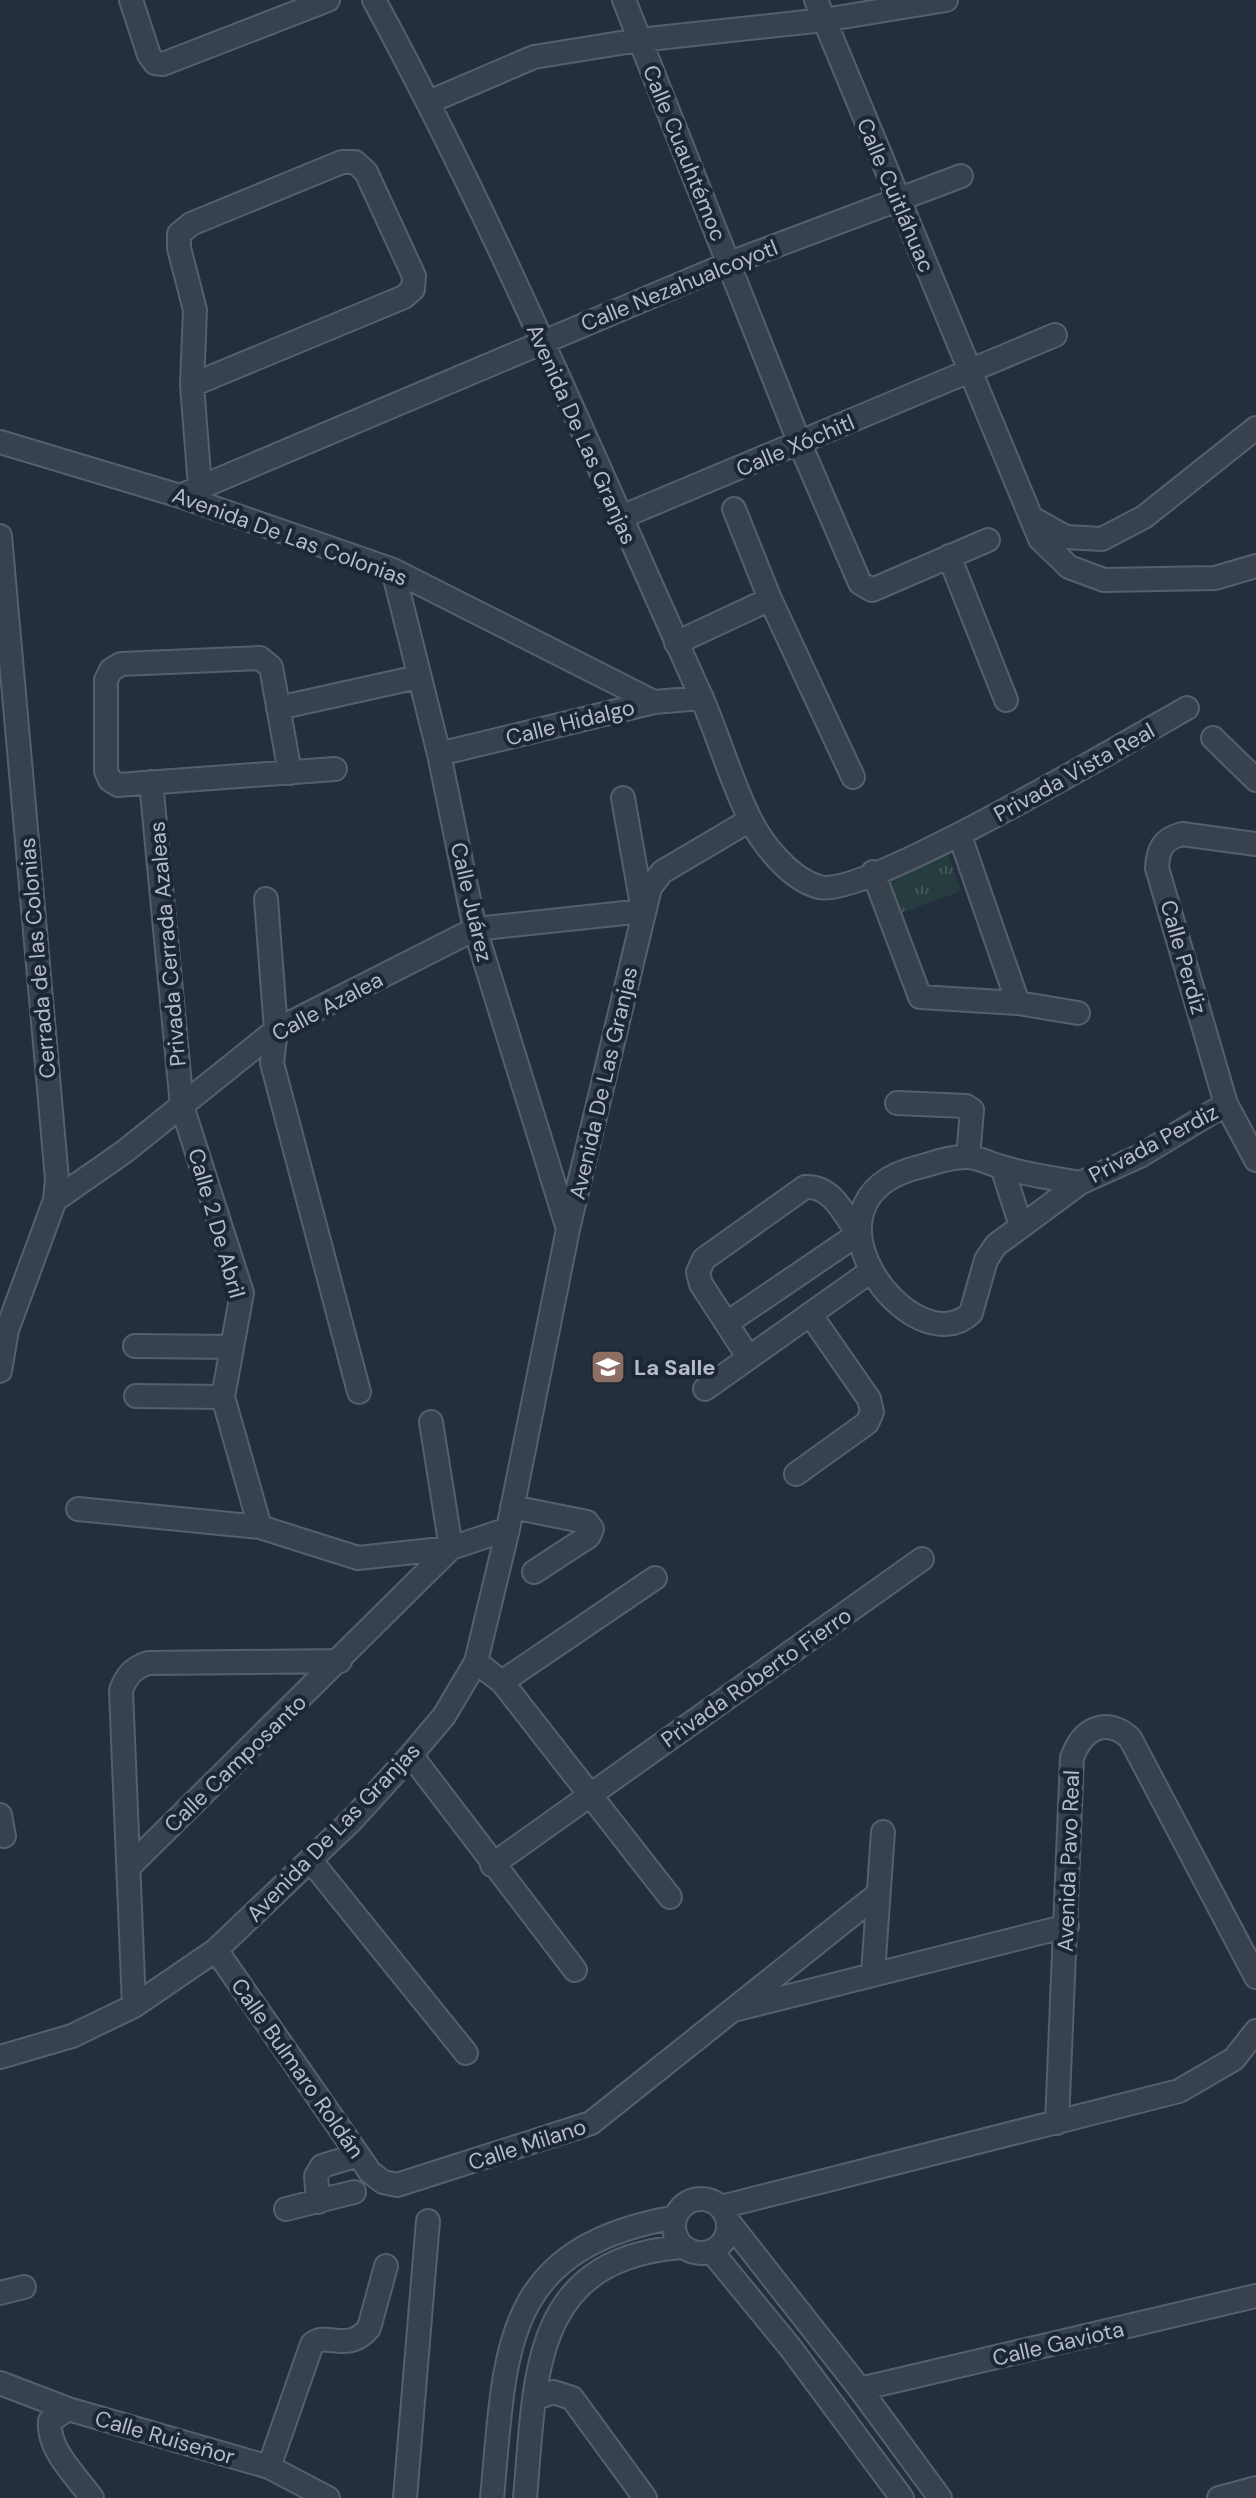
<svg xmlns="http://www.w3.org/2000/svg" width="1256" height="2498" viewBox="0 0 1256 2498" font-family="'DM Sans',sans-serif">
<style>
.grass{fill:url(#grass-tufts)}
.lines{fill:none;stroke-linecap:round;stroke-linejoin:round}
.minor-casing{stroke:#565f6c;stroke-width:26}
.minor{stroke:#38414e;stroke-width:22}
.labels{text-anchor:middle;stroke-width:8;stroke-linejoin:round;paint-order:stroke}
.street-label{font-size:22px;fill:#b4bcc9;stroke:#1d2633}
.poi-label{font-size:22px;font-weight:bold;fill:#b4bcc9;stroke:#1d2633;text-anchor:start}
</style>
<defs>
<pattern id="grass-tufts" width="24" height="20" patternUnits="userSpaceOnUse" patternTransform="scale(2)"><rect width="24" height="20" fill="#263c3f"/><path d="M3 7l-1-3M5 7V3M7 7l1-3M15 17l-1-3M17 17v-4M19 17l1-3" fill="none" stroke="#435659"/></pattern>
</defs>
<rect width="100%" height="100%" fill="#242f3e"/>
<path class="grass" d="M948 853 961 891 895 915 883 885Z"/>
<g class="lines">
<g class="minor-casing">
<path id="minor" d="M131 0 149 55 155 63 163 64 328 0
M374 0C496 224 595 461 700 694 718 734 730 779 750 819 763 845 790 879 819 887 863 899 1134 738 1187 708
M624 0 800 444 860 583 872 590 988 540
M816 0 1040 539 1069 567 1104 580 1215 578 1256 566
M429 102 534 57 639 40 824 20 946 0
M192 385 404 297 413 289 414 276 366 172 355 162H342L191 224 179 234V248L195 310 192 385 200 487
M0 442 180 496 393 570 654 702
M180 496 730 263 961 176
M734 509 770 599
M619 518 1055 335
M1032 518 1066 537 1102 539 1144 517 1256 428
M0 536 57 1179 55 1200 7 1330 0 1371
M949 556 1006 700
M393 570 439 754 475 929 568 1229
M676 643 770 599 853 777
M278 708 418 677
M1213 738 1256 780
M439 754 654 702 702 698
M290 773 271 667 260 658 121 664 111 670 106 680V771L110 780 118 785 335 769
M151 782 182 1106 242 1293 223 1397 260 1527
M960 836 1018 1003
M1256 844 1182 834C1163 839 1158 849 1157 868L1226 1104 1256 1160
M873 872 920 997 1018 1003 1078 1013
M266 899 276 1030 272 1063 359 1392
M897 1103 966 1106 972 1110 968 1157
M1002 1167 1021 1226
M1080 1183C1054 1178 1027 1175 1002 1167 990 1164 979 1157 967 1157 952 1156 934 1163 919 1167 785 1200 913 1368 971 1313L986 1260 996 1245 1080 1183 1140 1156 1226 1104
M55 1200 124 1152 276 1030 475 929 643 911 623 798
M727 1323 858 1234
M135 1346 232 1347
M747 1355 701 1284 698 1272 704 1259 805 1187C832 1185 844 1214 858 1234
M705 1389 871 1271
M136 1396 223 1397
M796 1474 867 1423 872 1412 869 1399 810 1314
M512 1507 587 1522 592 1529 589 1536 534 1572
M78 1509 260 1527 358 1558 451 1548 508 1529
M476 1662 502 1682 670 1897
M502 1682 655 1578
M411 1755 575 1970
M0 1815 4 1836
M311 1861 466 2053
M492 1865 922 1559
M130 1866 451 1548 431 1422
M216 1950 370 2172 383 2182 397 2185 591 2123 878 1894
M873 1973 883 1832
M134 2006 121 1690C127 1675 133 1668 148 1663L340 1661
M738 2009 1067 1926
M0 2057 72 2036 134 2006 216 1950 353 1819 411 1755 444 1716 476 1662 508 1529 568 1229 650 888 662 872 750 820
M1057 2123 1072 1758C1082 1729 1106 1716 1130 1738L1256 1977
M674 2226a27 27 0 1 1 54 0a27 27 0 1 1-54 0Z
M318 2202 316 2176 322 2166 358 2155
M721 2207 1179 2091 1234 2059 1256 2031
M286 2209 354 2192
M728 2221 860 2389 940 2498
M712 2252 790 2347 902 2498
M0 2293 24 2287
M0 2383 68 2409 269 2467 328 2498
M860 2389 1256 2296
M534 2399 553 2392 572 2398 645 2498
M68 2409 50 2421C47 2449 76 2476 92 2498
M269 2467 312 2344C328 2331 347 2354 369 2328L386 2266
M405 2498 428 2221
M492 2498C506 2349 500 2248 676 2217
M525 2498C536 2378 529 2258 683 2247
M1219 2498 1256 2488"/>
</g>
<use href="#minor" class="minor"/>
</g>
<defs>
<g id="school-square" transform="scale(1.8)"><rect x="-9" y="-9" width="18" height="18" rx="4" fill="#8d6e63" stroke="#1d2633"/><path d="M0-5L7-2L0 1L-7-2ZM-4 1L0 2.5L4 1V4Q0 6-4 4Z" fill="#fff"/></g>
</defs>
<g fill-rule="evenodd">
<use href="#school-square" x="608" y="1367"/>
</g>
<g class="labels">
<g class="street-label">
<text transform="translate(685 153) rotate(68)" y="8">Calle Cuauhtémoc</text>
<text transform="translate(896 195) rotate(67)" y="8">Calle Cuitláhuac</text>
<text transform="translate(679 285) rotate(-22)" y="8">Calle Nezahualcoyotl</text>
<text transform="translate(582 434) rotate(66)" y="8">Avenida De Las Granjas</text>
<text transform="translate(795 445) rotate(-23)" y="8">Calle Xóchitl</text>
<text transform="translate(290 536) rotate(20)" y="8">Avenida De Las Colonias</text>
<text transform="translate(570 722) rotate(-14)" y="8">Calle Hidalgo</text>
<text transform="translate(1074 772) rotate(-29)" y="8">Privada Vista Real</text>
<text transform="translate(472 902) rotate(77)" y="8">Calle Juárez</text>
<text transform="translate(167 944) rotate(-95)" y="8">Privada Cerrada Azaleas</text>
<text transform="translate(1184 957) rotate(74)" y="8">Calle Perdiz</text>
<text transform="translate(37 958) rotate(-95)" y="8">Cerrada de las Colonias</text>
<text transform="translate(327 1006) rotate(-28)" y="8">Calle Azalea</text>
<text transform="translate(603 1083) rotate(-77)" y="8">Avenida De Las Granjas</text>
<text transform="translate(1153 1143) rotate(-28)" y="8">Privada Perdiz</text>
<text transform="translate(217 1223) rotate(74)" y="8">Calle 2 De Abril</text>
<text transform="translate(756 1677) rotate(-35)" y="8">Privada Roberto Fierro</text>
<text transform="translate(235 1763) rotate(-44)" y="8">Calle Camposanto</text>
<text transform="translate(333 1832) rotate(-46)" y="8">Avenida De Las Granjas</text>
<text transform="translate(1068 1861) rotate(-88)" y="8">Avenida Pavo Real</text>
<text transform="translate(298 2068) rotate(55)" y="8">Calle Bulmaro Roldán</text>
<text transform="translate(527 2144) rotate(-18)" y="8">Calle Milano</text>
<text transform="translate(1058 2343) rotate(-13)" y="8">Calle Gaviota</text>
<text transform="translate(165 2437) rotate(16)" y="8">Calle Ruiseñor</text>
</g>
<g class="poi-label">
<text x="634" y="1375">La Salle</text>
</g>
</g>
</svg>
